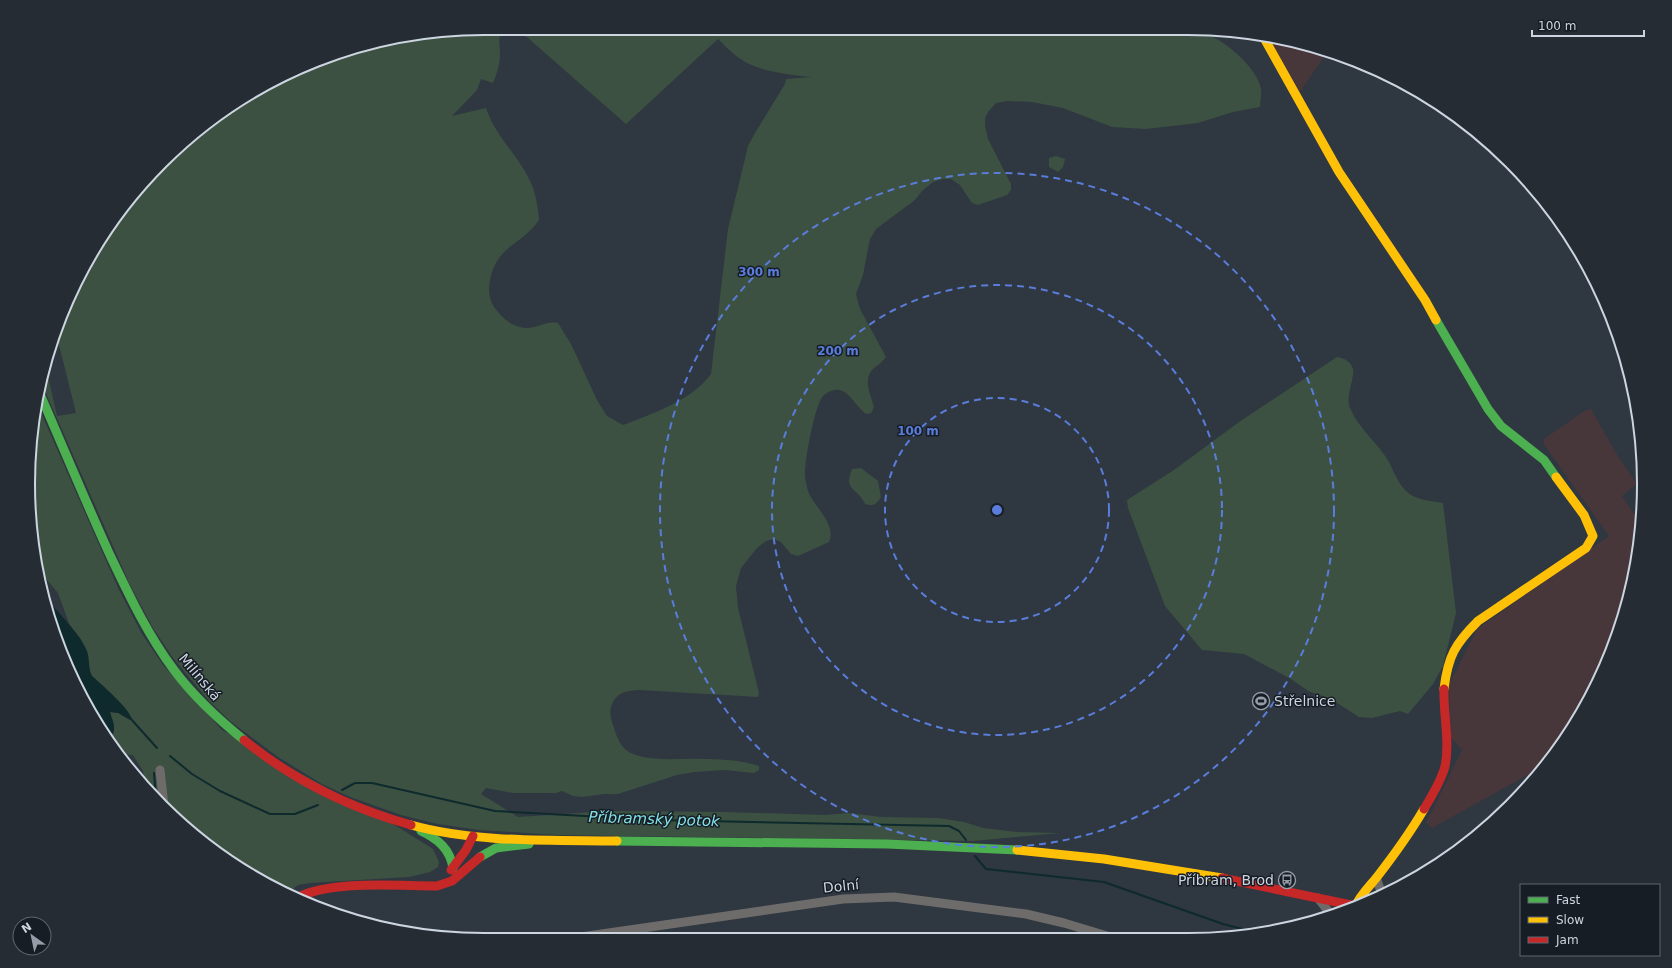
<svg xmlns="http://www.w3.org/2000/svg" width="1672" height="968" viewBox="0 0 1672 968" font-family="'DejaVu Sans',sans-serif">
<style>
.industrial{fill:#47373a}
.built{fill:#2c3e52}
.green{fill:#3c5142}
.water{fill:#0e2a2d}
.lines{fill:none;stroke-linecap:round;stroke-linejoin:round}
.stream{stroke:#0e2a2d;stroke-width:2}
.street{stroke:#6e6b6b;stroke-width:9}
.fast{stroke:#4caf50;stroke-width:9}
.slow{stroke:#ffc107;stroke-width:9}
.jam{stroke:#c62828;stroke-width:9}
.rail-casing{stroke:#717377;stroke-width:3.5}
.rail{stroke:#171d25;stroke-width:2;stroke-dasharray:6;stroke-linecap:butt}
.ring{fill:none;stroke:#5a7ddb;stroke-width:2;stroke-dasharray:7 5}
.labels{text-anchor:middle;stroke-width:3;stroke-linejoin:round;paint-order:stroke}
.street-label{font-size:14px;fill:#ccd5e0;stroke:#171d25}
.poi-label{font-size:14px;fill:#ccd5e0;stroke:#171d25;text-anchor:start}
.water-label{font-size:15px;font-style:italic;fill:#83e0e6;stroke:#171d25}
.rim{fill:none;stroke:#ccd5e0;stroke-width:2}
.centre{fill:#5a7ddb;stroke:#171d25;stroke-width:2}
.ring-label{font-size:12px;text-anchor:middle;font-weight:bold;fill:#5a7ddb;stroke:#171d25;stroke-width:3;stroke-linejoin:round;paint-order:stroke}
</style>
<rect width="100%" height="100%" fill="#2f3740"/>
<path class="industrial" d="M1270 39 1328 51 1300 92Z
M1591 409 1616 453 1637 484 1622 496 1634 514 1640 520 1635 573 1609 658 1567 737 1533 779 1526 776 1432 828 1426 823 1462 750 1451 738 1449 685 1477 629 1609 536 1543 443 1544 439 1584 411Z"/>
<path class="built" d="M855 932 878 933 929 939H744Z"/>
<path class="green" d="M1205 29 1208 35C1226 41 1258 69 1261 89 1262 94 1260 101 1260 107L1233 112 1198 123 1146 129 1112 127 1063 108 1032 102 1008 101 996 103 988 112 985 118V126L988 139 1011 184V190L1007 195 978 205 972 203 960 185 951 179H943L933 182 922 191 915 200 876 229 870 239 863 275 856 294 860 309 886 357C882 363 877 365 872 370 863 380 871 396 874 407L871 413 867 414C857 409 851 393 840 390 834 389 827 392 823 396 815 404 804 463 805 476 805 480 807 486 808 491 814 507 837 524 829 542L798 556 791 554 781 542 774 539 766 541 757 548 741 568 736 586 738 608 759 693 758 697 639 690C628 691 619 691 613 702 608 711 611 719 614 728 616 735 620 745 626 750 643 763 680 758 701 759 720 759 741 760 759 766V770L754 773 725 770 694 772 677 775 618 794H605L582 797 573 796 562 791 556 793H513L486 788 481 794 518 817 609 811 725 812 824 815 849 813 881 817 939 818 964 822 983 828 1017 832 1060 833 973 841 558 835 479 830 438 824 401 815 350 797 322 784 278 757 230 721 209 701 173 658 153 628 130 585 41 382 45 363 57 416 76 413 56 333 64 311 70 310 69 298 75 283 105 230 161 162 207 122 282 75 338 52 424 32H501C498 40 500 46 500 54 500 64 497 74 493 83L481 79 477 90 452 116 486 108C495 136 518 155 530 181 536 193 538 207 539 220 521 246 497 245 490 280 488 289 489 299 494 307 501 316 508 324 520 327 535 331 545 320 558 323L571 344 597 400 607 416 623 425C652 414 692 400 711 374L728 229 748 146 755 133 785 84 786 79 811 77C790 75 766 72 747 63 736 57 727 48 718 39L626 124 528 38 519 32Z
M1056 156 1065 159 1063 167 1058 172 1049 167V158Z
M1337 357C1344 358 1351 361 1353 369 1355 378 1345 397 1350 408 1358 428 1378 443 1389 462 1394 472 1398 483 1406 491 1415 500 1431 501 1443 503L1456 613 1443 666 1433 684 1408 714 1400 711 1372 718 1359 717 1331 699 1308 691 1291 679 1244 654 1202 650 1165 606 1128 508 1127 500 1174 470 1239 422Z
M38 406 119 590 142 634 163 665 222 730 398 827 433 849 439 862 438 867 430 872 409 877 310 883 298 885 289 892 231 863 183 827 146 787 143 771 133 755C122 755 114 748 108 740L114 732 110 712 118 713 124 708 92 676 89 671 86 651 70 626 58 593 36 567 28 484Z
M861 468 878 481 881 497C877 504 873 507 865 504 857 487 843 491 852 469Z"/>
<path class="water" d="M43 597 47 602 52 605C64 619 80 634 87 651 90 660 88 668 92 676 102 685 128 707 132 719L130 720 118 713 110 712C113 722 119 733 107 738L89 712 52 631Z"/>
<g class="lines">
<path class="stream" d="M131 719 157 748
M170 756 192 774 220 791 270 814H295L318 805
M154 773 156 798
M342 790 355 783H372L495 811 657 820 949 826 959 831 966 840
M975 856 986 869 1104 882 1223 924 1254 932"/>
<path class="street" d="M160 770 164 806
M1376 878 1382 894
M1318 898 1332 916
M567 939 843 899 894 897 1026 914 1064 923 1117 939"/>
<path class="fast" d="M1436 320 1488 409 1501 426 1544 460 1556 477
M40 394C63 447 85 500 109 553 128 593 147 634 174 670 194 697 218 719 244 740
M421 831C438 839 450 849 453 868
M617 841 887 844 1017 850
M480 857 496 848 529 844"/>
<path class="slow" d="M1264 38 1339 172 1425 300 1436 320
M1444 689C1448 656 1455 644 1478 621L1586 548 1593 536 1584 515 1556 477
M411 825C476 843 550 840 617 841
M1017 850 1104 859 1222 878
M1355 907C1360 895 1369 887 1377 877 1394 855 1410 833 1424 809"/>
<path class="jam" d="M244 740C293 780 350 808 411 825
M1424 809C1432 796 1439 784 1444 770 1451 747 1443 713 1444 689
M451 870 466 850 473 836
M1222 878 1356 906
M298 897C336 880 395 886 437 886L452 881 480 857"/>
<g class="rail-casing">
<path id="rail" d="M820 939H882"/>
</g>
<use href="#rail" class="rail"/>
</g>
<g class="ring">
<circle cx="997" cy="510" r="112"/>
<circle cx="997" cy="510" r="225"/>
<circle cx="997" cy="510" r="337"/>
</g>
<defs>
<g id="stadium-ring" transform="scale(0.9)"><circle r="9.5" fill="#171d25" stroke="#959ea8" stroke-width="1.5"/><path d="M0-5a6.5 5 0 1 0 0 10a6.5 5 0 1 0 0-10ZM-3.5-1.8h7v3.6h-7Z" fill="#959ea8"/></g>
<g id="bus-ring" transform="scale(0.9)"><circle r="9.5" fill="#171d25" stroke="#959ea8" stroke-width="1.5"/><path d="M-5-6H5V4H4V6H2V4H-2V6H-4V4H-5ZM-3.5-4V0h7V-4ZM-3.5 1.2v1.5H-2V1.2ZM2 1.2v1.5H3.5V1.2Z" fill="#959ea8"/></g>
</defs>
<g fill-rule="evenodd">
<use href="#stadium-ring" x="1261" y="701"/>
<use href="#bus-ring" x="1287" y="880"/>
</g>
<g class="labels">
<g class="street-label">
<text transform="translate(200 677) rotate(50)" y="5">Milínská</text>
<text transform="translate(841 886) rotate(-6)" y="5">Dolní</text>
</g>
<g class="poi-label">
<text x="1274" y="706">Střelnice</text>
<text x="1274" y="885" text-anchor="end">Příbram, Brod</text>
</g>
<g class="water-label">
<text transform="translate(654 819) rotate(2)" y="5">Příbramský potok</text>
</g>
</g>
<path d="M0 0H1672V968H0ZM484 35H1188A449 449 0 0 1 1637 484V484A449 449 0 0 1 1188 933H484A449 449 0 0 1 35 484V484A449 449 0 0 1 484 35Z" fill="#252c34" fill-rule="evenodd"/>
<path class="rim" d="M484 35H1188A449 449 0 0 1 1637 484V484A449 449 0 0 1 1188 933H484A449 449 0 0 1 35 484V484A449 449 0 0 1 484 35Z"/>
<circle cx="997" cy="510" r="6" class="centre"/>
<g class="ring-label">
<text x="759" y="276">300 m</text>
<text x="838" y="355">200 m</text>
<text x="918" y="435">100 m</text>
</g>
<rect x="1520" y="884" width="140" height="72" fill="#171d25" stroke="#5f6770"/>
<rect x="1528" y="897" width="20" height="6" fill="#4caf50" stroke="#5f6770"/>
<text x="1556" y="904" font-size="12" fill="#ccd5e0">Fast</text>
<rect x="1528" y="917" width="20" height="6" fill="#ffc107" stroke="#5f6770"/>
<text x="1556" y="924" font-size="12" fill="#ccd5e0">Slow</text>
<rect x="1528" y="937" width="20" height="6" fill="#c62828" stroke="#5f6770"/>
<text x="1556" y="944" font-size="12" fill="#ccd5e0">Jam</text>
<g transform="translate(32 936) rotate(327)"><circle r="19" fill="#171d25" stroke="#5f6770"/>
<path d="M0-3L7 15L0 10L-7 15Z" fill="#959ea8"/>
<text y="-6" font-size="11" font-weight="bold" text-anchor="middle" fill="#ccd5e0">N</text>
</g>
<path d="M1532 30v6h112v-6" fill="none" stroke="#ccd5e0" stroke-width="2"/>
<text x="1538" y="30" font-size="12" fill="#ccd5e0" stroke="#171d25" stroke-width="3" paint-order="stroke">100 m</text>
</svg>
